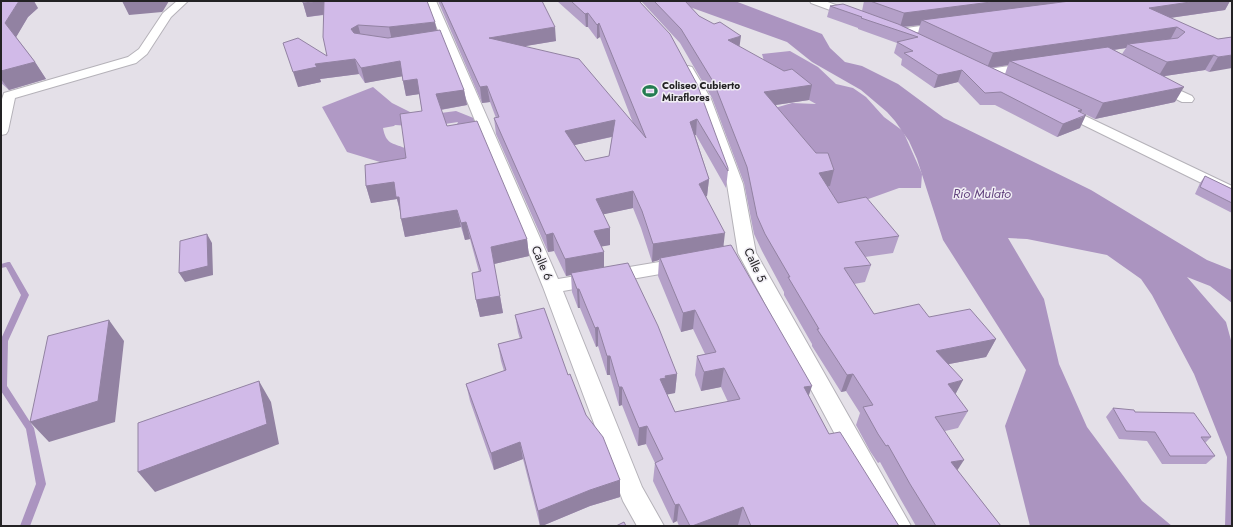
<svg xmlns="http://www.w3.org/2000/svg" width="1233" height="527" viewBox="0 0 1233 527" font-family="Jost,sans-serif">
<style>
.forest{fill:#b099c5}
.water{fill:#ab94c0}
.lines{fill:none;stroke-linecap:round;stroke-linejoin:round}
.stream{fill:#ab94c0;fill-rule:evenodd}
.minor-casing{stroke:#b5b2b9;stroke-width:2}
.minor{fill:#fff;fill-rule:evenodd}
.wall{fill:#b4a0c8;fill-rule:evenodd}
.shaded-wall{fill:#9282a2}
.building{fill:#d1bae8;stroke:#9282a2;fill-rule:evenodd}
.labels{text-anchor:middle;stroke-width:3;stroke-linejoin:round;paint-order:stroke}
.far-poi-label{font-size:10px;font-weight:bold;fill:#232224;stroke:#f1eef5;text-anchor:start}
.street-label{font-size:12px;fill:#232224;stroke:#f1eef5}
.water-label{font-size:13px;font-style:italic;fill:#63447e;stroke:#f1eef5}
</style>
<rect width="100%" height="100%" fill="#e4e0e8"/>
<path class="forest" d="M790 51 818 67 836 84 853 88 866 97 884 117 903 131 922 174 921 188H899L860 202 836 208 768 110 792 103 816 104 809 100 772 65 764 61 762 54Z
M373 87 392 103 418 116 456 111 481 121 450 140 458 122 425 127 395 125 394 126 383 128C386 144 392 143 405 148L408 165 380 162 347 152 322 107Z"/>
<path class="water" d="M673 1H735L822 34 830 48 845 62 862 66 898 84 944 118 1091 190 1207 260 1232 270V303L1210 286 1187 277 1226 322 1232 344V526H1225L1227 457 1194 374 1152 295 1141 279 1107 255 1027 239 1008 238 1044 299 1059 364 1087 427 1142 501 1172 526H1030L1005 426 1026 370 943 240 917 159 909 141 895 121 887 112 861 90 812 62 787 42Z"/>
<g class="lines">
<path class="stream" d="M8 262H10L29 295 8 341 7 386 34 428 46 484 30 526H20L36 484 26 429 1 391V339L21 295 6 267 1 268V264Z"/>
<g class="minor-casing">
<path id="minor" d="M177 1H188L171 17 147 54 136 63 15 98 8 131 6 134 1 135V102L4 93 128 57 139 49 163 13Z
M426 1H436L558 279 683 258 689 260 692 264 689 268 683 270 563 291 642 487 664 526H637L623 501 543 287Z
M810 1H825L857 13 858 15 857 17H849L811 3Z
M942 23 946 24 948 26 946 28 899 35 893 32 899 29Z
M1031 63 1035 64 1037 67 1035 70 988 77 984 76 982 73 984 70 988 69Z
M688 66 692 67 711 99 743 184 756 253 911 526H884L738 253 727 184 697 99 682 70 684 67Z
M1157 80 1192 96 1194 99 1192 102H1182L1152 87 1151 84 1152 81Z
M1062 105 1232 186V197L1226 195 1057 112 1055 109 1057 106Z"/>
</g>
<use href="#minor" class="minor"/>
</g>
<path class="wall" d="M1 1 38 8 28 17 16 37 35 62 46 79 9 90 1 83Z
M438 1H542L556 41 525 46 633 123 600 37 597 39 588 27H586L557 1H639L728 171 726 188 696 135H695L709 179 707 196H706L724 247 809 396 829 434 899 526H739L738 525 735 526H679L677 521 673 523 653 481 655 463 646 444 638 446 622 405 619 406 610 375H607L598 346 596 347 580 308H578L572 292 571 275 566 276 554 251 548 252 496 134 494 118H496L490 102 482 103ZM612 137 609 156 585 161 574 145ZM633 208 641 228 652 262 659 260 658 276 681 332 693 329 705 354 697 356 695 375 701 391 721 387 728 402 675 412 667 394 675 393 677 374 604 267V252L601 246 610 245 603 214Z
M641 1H685L699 16 809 100 776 105 830 186 828 187 838 203 899 236 893 253 865 257 871 265 865 282 854 284 874 314 929 317 996 339 986 357 949 364 955 394 968 411 958 428 945 431 957 470 1001 526H916L901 500 880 462 878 463 870 451 856 425 860 413 846 391 841 392 812 346V344L784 295V292L762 251 754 234 744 183 712 98 680 43Z
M864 1H1230L1225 10 1170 18 1218 39 1232 37 1209 72 1205 70 1165 76 1175 102 1095 119 1081 112 1080 128 1057 137 995 105H980L958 82 934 88 901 65 902 59 894 53 897 43 858 29V28L827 17 830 6 862 11ZM920 25 918 33 904 27ZM1126 48 1122 54 1114 50ZM1008 65 1005 74 992 68Z
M303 3 437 31 464 90 467 105 441 110 447 126 527 239 529 256 494 264 503 313 480 317 476 300 479 272 470 239 465 240 461 227 405 237 400 212 397 199 371 203 366 186 406 158 422 111 419 94 406 96 402 76 365 83 359 74 320 79 321 82 298 87 327 56 324 15 307 17Z
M1205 176 1232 189V213L1195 194 1200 183Z
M515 315 568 375 586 415 620 480V497L590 506 542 526H540L523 459 494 470 470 401 466 384 504 371 501 361 498 344 520 339 518 332Z
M1113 408 1135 412 1211 437 1205 443 1215 456 1206 464H1162L1147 441 1119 439 1106 417Z"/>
<path class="shaded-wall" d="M19 1H34L38 8 28 17 15 39 5 23Z
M122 1H169L163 11 162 12 129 15Z
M324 1 328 14 307 17 303 3Z
M999 1H1099L922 20 920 25 900 27 904 13Z
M1197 1H1230L1225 10 1141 22 1149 8Z
M588 13V27H586L585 14Z
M435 22 438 36 392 41 389 27Z
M599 23 600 37 597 39V25Z
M358 25 362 40 355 43 351 29Z
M555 27 556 41 491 52 489 38Z
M1177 27 1169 42 1128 44 1126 48 1017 64 1010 61 1008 65 987 68 993 53Z
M741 36 739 50 728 40Z
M1214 55 1205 70 1158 77 1167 62Z
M1232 55V68L1209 72 1218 57Z
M355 59 359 74 320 79 321 82 298 87 293 72 315 64Z
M400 61 404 76 365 83 361 68Z
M35 62 46 79 9 90 1 79V71Z
M962 70 958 82 934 88 938 75Z
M417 79 420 94 406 96 403 81Z
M812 85 809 100 762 107 764 92Z
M487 86 490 102 482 103 480 87Z
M1184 87 1175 102 1095 119 1103 103Z
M464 90 467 105 439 110 436 94Z
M1082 110 1078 119 1086 115 1080 128 1057 137 1063 124 1078 111Z
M697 119 696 135 689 138 690 122Z
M615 120V136L566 147 565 131Z
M834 170 830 186 815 189 819 173Z
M709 179 707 196 698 201 699 184Z
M394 182 399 197 401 214 397 199 371 203 366 186Z
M633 191V208L596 216V199Z
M457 210 461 227 405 237 401 219Z
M466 222 470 239 465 240 461 223Z
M610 228V245L594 248V231Z
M553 233 554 251 548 252 546 235Z
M725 233 723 250 660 258 659 260 652 262 653 244Z
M207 234 212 243 213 275 185 282 179 273Z
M527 239 529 256 494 264 491 247Z
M604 252V270L571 273V275L566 276 565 259Z
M577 289H579L580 308H578Z
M500 296 503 313 480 317 476 300Z
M695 310 693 329 681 332 683 313Z
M109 320 124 341 115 422 49 442 30 422Z
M598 327V346L596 347 595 328Z
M996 339 986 357 928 368 936 351Z
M607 356H610V375H607Z
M724 368 721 387 701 391 704 372Z
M677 374 675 393 665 395 660 379 665 376Z
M853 374 846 391 841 392 847 375Z
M963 380 954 397 948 384Z
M259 381 271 402 279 444 155 492 138 472Z
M812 386 806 404 804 387Z
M619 387H622V405L619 406Z
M647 426 646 444 638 446 639 428Z
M520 442 523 459 494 470 491 453Z
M964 460 953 477 951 462Z
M620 480V497L590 506 542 526H540L538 511 590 490Z
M679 504 677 521 673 523 675 505Z
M743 507 738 525 735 526H692Z"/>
<path class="building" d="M1 1H19L5 23 35 62 1 71Z
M303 1H323L303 3Z
M324 1H427L435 22 389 27 358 25 351 29 354 33 388 38 440 30 464 90 436 94 447 126 477 121 527 239 491 247 500 296 476 300 472 273 481 271 466 222 461 223 457 210 401 219 399 197H396L394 182 366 186 365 165 406 158 400 114 422 111 417 79 403 81 400 61 361 68 355 59 315 64 317 67 293 72 283 43 298 38 327 56 323 37Z
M441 1H542L555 27 489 38 579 59 646 138 599 23 597 25 588 13 585 14 571 1H639L670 34 697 84 728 168V171L697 119 690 122 709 179 699 184 725 233 653 244 642 211 633 191 596 199 610 228 594 231 604 252 565 259 553 233 546 235 494 118 499 117 487 86 480 87ZM615 120 609 156 585 161 565 131Z
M654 1H685L699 16 714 24 720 22 741 36 728 40 784 71 792 69 812 85 764 92 816 153H828L834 170 819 173 838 203 866 197 899 236 855 242 871 265 844 268 874 314 919 304 929 317 970 309 996 339 936 351 963 380 948 384 968 411 935 417 964 460 951 462 1001 526H936L910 484 888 445 886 446 878 434 863 407 873 405 853 374 847 375 817 329H819L788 277H790L765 234 757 216 747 167 714 83 681 29Z
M870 1H999L904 13Z
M1070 1H1197L1149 8 1218 39 1232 37V55L1218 57 1214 55 1167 62 1128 44 1178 38 1185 32 1177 27 993 53 922 20Z
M843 4 898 24 1082 110 1078 111 1086 115 1063 124 1001 92 985 93 962 70 938 75 904 53 913 51 897 42 918 37 861 18 862 17 830 6Z
M1108 47 1184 87 1103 103 1010 61Z
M1205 176 1232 189V203L1200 187Z
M207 234 208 266 179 273 180 241Z
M731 245 812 386 804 387 829 434 840 432 899 526H751L743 507 692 526H690L679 504 675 505 655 463 663 459 647 426 639 428 622 387H619L610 356H607L598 327 595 328 579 289H577L571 273 628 263 658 326 677 374 665 376 666 378 660 379 675 412 740 399 724 368 704 372 697 356 716 352 695 310 683 313 660 258Z
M544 308 568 375 570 374 586 415 603 437 620 480 590 490 538 511 520 442 491 453 466 384 506 370 498 344 522 338 515 315Z
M109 320 98 401 30 422 48 336Z
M259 381 267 424 138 472V423Z
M1113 408 1134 410 1135 412 1194 413 1211 437H1201L1215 456H1170L1155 432 1126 431Z
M624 522 626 526H616Z"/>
<defs>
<g id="stadium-bare" transform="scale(1.2)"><path d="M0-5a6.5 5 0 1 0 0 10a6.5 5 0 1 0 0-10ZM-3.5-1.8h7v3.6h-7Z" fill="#237c51" stroke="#f1eef5" stroke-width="2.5" paint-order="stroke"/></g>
</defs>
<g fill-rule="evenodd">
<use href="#stadium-bare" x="650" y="91"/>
</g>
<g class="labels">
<g class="far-poi-label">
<text x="662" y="89">Coliseo Cubierto<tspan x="662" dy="12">Miraflores</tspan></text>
</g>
<g class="street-label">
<text transform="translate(542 263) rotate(67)" y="4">Calle 6</text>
<text transform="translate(755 265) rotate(65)" y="4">Calle 5</text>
</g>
<g class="water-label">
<text x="982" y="198">Río Mulato</text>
</g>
</g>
<rect width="1233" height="527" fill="none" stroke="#232224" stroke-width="4"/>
</svg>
